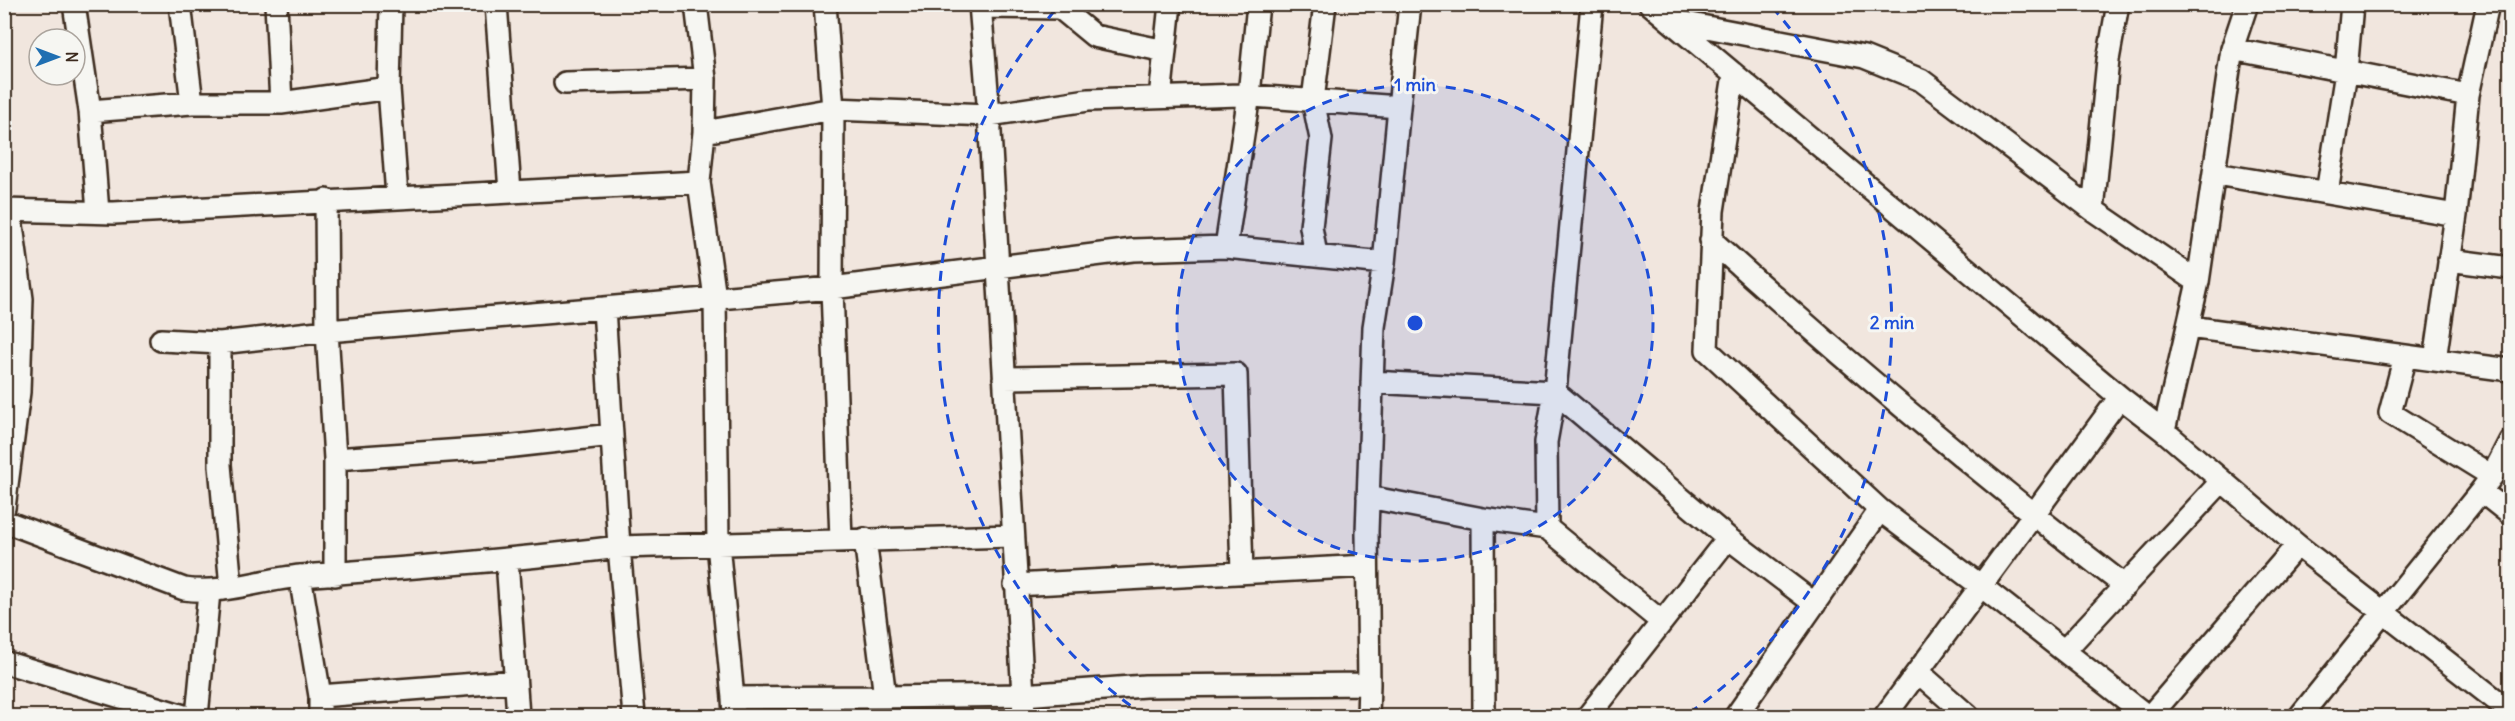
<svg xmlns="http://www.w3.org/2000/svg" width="2515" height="721" viewBox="0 0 2515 721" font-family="Delius,sans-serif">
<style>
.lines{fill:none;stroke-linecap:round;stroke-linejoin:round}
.minor-casing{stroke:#3b2a1e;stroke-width:26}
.minor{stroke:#f6f6f2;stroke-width:21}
.ring{fill:none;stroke:#1d4ed8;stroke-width:3;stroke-dasharray:10 8}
.centre{fill:#1d4ed8;stroke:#f6f6f2;stroke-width:3}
.ring-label{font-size:18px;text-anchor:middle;font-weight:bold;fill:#1d4ed8;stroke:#f6f6f2;stroke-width:6;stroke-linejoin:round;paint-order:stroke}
</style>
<rect width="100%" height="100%" fill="#f1e6de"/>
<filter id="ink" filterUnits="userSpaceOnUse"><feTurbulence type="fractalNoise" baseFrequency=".0167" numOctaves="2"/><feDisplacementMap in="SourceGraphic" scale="12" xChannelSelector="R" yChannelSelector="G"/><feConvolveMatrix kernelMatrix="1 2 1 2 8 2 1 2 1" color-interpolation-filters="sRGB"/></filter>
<g filter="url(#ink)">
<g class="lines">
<g class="minor-casing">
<path id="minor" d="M74 4 90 111 192 103H281L389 88
M180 4 192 103
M276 4 281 103
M391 4 389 88 397 196
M496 4 510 191
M696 4 705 79 704 132 833 109 832 288 841 540
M825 4 833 109 989 115 1023 695 1145 686 1369 684 1367 532 1374 327 1384 263 1399 107
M980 4 989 115 1088 100 1240 95 1399 107 1410 4
M1258 4 1249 95 1226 247 1384 263
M1650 4 2120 397 2164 431 2297 545 2510 711
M980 7 1060 8 1094 36 1165 51
M1670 20 1864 57 1921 80 2093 210 2198 282
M1734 74 1713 211 1707 350 1880 510 1736 716
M565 83 705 79
M2468 95 2488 4
M1160 98 1170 4
M90 111 98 212
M2216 174 2456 215 2468 95 2232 49
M699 182 715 298 718 544 733 698 885 697
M2327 193 2346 72 2352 4
M4 210 114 213 699 182 704 132
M2093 210 2108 60 2118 4
M10 211 22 299 19 392
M1711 240C1845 361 1982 476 2125 586
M1316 255 1311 227 1321 139 1313 100 1325 4
M2449 260 2510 268
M2189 327 2435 360 2456 215
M161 340 220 343 327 331 326 200
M220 343V465L231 587
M2405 356 2390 413 2492 476 2481 491
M2435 360 2510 370
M1004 378 1236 374 1242 573
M1372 382 1555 392 1592 4
M4 389 19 392 4 508
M2164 431 2198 282 2232 49 2247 4
M335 459 327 331 604 308
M2492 476 2510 441
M1368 497 1483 519
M1880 510 1981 586 2120 397
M4 521 184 589C223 595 262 579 301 576 407 568 513 560 619 547L634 716
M1547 528 1662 622
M1012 536 619 547 604 308 832 288 1133 250 1226 247
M865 539 885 697 1023 695 1024 716
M507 560 518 716
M335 575V459L505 447 612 435
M300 576 320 696V716
M1015 585 1367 566
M2064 651 2221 482
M4 662 184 716
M1918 672 1968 716
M320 696 515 681
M733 698 734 716
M197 716 209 592
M1368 716 1369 684
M1484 716 1483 519 1547 528 1546 442 1555 392 1728 538
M1588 716 1728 538 1815 604
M1885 716 1981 586 2147 716
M2150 716 2297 545
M2300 716 2481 491 2510 514"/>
</g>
<use href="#minor" class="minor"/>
</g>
</g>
<circle cx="1415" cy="323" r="238" fill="#1d4ed8" fill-opacity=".12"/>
<g class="ring">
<circle cx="1415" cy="323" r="238"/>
<path d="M1145 716A477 477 0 0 1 1058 7M1772 7A477 477 0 0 1 1685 716"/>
</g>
<circle cx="1415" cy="323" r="9" class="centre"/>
<g class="ring-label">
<text x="1415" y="91">1 min</text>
<text x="1892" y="329">2 min</text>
</g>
<rect width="2515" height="721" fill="none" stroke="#f6f6f2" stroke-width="24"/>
<rect x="12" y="12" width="2491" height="697" fill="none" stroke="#3b2a1e" stroke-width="2" filter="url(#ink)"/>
<g transform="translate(57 57) rotate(90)"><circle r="28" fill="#f6f6f2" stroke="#aba49d" stroke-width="1.5"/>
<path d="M0-4.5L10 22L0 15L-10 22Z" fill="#1f6fb2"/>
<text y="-9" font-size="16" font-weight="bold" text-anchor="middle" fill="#3b2a1e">N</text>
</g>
</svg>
